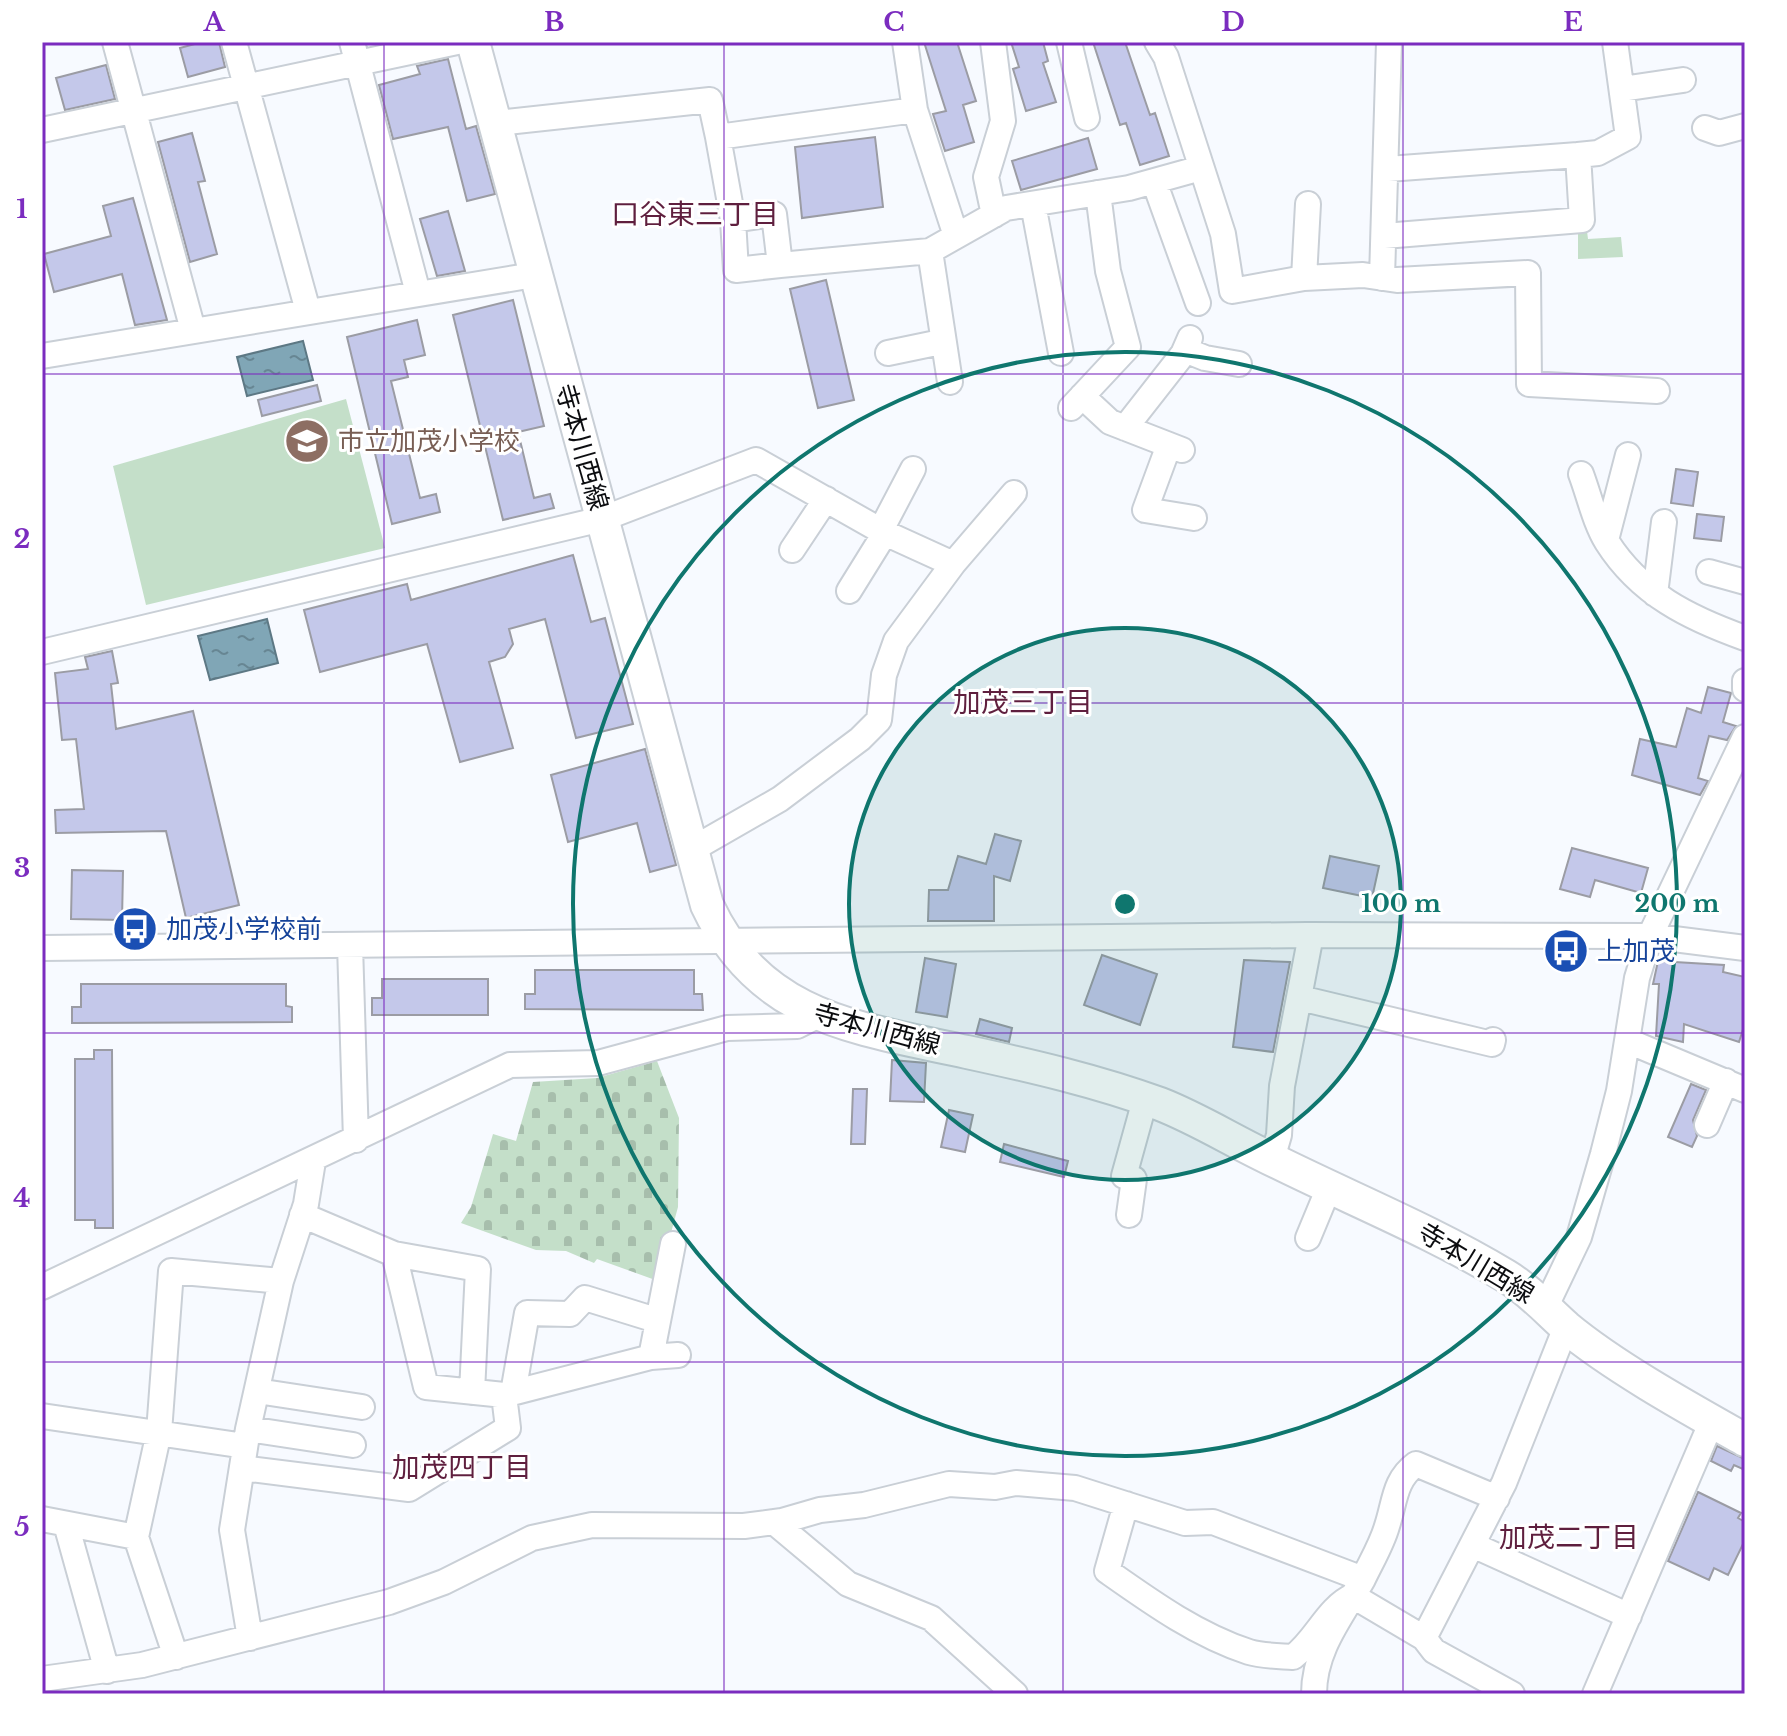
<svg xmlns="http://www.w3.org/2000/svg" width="1787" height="1736" viewBox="0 0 1787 1736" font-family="'Libre Baskerville','Noto Sans JP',serif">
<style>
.green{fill:#c4dfc9}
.cemetery{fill:url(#cemetery-stones)}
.water{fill:url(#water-ripples);stroke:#5d7884;stroke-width:2}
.building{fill:#c4c8ea;stroke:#9b9ca4;stroke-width:2}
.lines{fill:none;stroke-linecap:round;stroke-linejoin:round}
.minor-casing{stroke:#c9cfd6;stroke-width:28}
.major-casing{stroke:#c9cfd6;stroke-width:36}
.minor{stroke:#fff;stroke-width:24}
.major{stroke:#fff;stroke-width:32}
.grid{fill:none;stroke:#7b2cbf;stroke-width:2;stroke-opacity:0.55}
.ring{fill:none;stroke:#0f766e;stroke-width:4}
.labels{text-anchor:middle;stroke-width:6;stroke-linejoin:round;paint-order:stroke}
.education-label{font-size:26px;fill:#785e54;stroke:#fff;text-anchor:start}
.street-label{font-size:26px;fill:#0c0d10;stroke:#fff}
.transit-label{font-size:26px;fill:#164399;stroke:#fff;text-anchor:start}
.neighbourhood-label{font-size:28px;fill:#5f1f3e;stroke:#fff}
.centre{fill:#0f766e;stroke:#fff;stroke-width:4}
.ring-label{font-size:24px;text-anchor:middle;font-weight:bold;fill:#0f766e;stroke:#fff;stroke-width:6;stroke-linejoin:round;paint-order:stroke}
.neatline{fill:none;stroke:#7b2cbf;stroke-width:3}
.grid-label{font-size:26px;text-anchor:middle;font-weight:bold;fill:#7b2cbf}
</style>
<defs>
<pattern id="cemetery-stones" width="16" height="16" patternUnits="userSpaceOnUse" patternTransform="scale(2)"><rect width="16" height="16" fill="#c4dfc9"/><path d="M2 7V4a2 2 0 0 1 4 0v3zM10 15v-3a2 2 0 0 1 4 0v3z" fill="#a7beac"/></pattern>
<pattern id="water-ripples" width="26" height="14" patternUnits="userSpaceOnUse" patternTransform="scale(2)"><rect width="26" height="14" fill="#80a6b6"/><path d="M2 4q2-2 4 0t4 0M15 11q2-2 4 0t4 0" fill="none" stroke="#678693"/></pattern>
</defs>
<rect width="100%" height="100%" fill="#f7faff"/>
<path class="green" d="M1587 231 1588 239 1621 237 1623 257 1578 259V233Z
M346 399 385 548 146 605 113 466Z"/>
<path class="cemetery" d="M657 1061 679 1118 678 1207 658 1281 597 1259 594 1263 566 1251 536 1250 461 1223 471 1207 493 1134 516 1141 533 1082 597 1078Z"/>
<path class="water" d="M303 341 313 380 247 396 237 357Z
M267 619 278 663 210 680 198 636Z"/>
<path class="building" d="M202 42H219L225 67 188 77 180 48Z
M924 42H957L976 101 963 105 974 142 945 151 933 114 946 111Z
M1011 42H1043L1048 61 1043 63 1056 102 1026 111 1013 69 1019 67Z
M1093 42H1125L1150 115 1155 113 1169 156 1140 165 1126 123 1120 125Z
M448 59 466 129 476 126 495 194 467 201 448 127 393 139 379 85 420 74 417 66Z
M106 65 115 99 65 110 56 78Z
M192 133 205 181 198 182 217 254 190 262 158 142Z
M875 137 883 207 802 218 795 147Z
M1088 138 1097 169 1021 190 1012 161Z
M133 198 167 320 135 325 122 274 54 292 44 254 111 236 103 206Z
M448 211 465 271 437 276 420 219Z
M826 280 854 400 818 408 790 289Z
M513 300 544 426 518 432 534 498 550 494 554 508 503 520 453 315Z
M417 320 425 355 404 360 408 377 391 381 420 498 436 494 440 512 392 524 347 337Z
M317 385 321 401 262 416 258 400Z
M1676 469 1698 472 1693 506 1671 503Z
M1697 514 1724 517 1721 541 1694 538Z
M573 555 591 622 605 618 633 724 576 738 545 619 509 629 513 644 505 657 489 662 513 748 460 762 427 644 320 672 304 610 407 584 411 600Z
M112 651 118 683 111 684 116 729 193 711 239 905 186 918 166 831 56 833 55 810 84 809 76 739 62 740 55 673 88 669 85 657Z
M1708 687 1731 693 1723 722 1736 726 1727 740 1709 736 1698 778 1708 781 1700 795 1632 775 1640 739 1676 747 1687 708 1701 713Z
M645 749 676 865 650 872 637 823 568 842 551 775Z
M995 834 1021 841 1010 881 994 876V921H928L929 890H948L958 856 986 864Z
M1572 848 1648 868 1641 893 1595 880 1590 897 1560 889Z
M1330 856 1379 866 1372 898 1323 888Z
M72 870 123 871 122 920 71 919Z
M1102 955 1157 974 1140 1025 1084 1005Z
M925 958 956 964 947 1017 916 1012Z
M1244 960 1290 962 1273 1052 1233 1047Z
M1658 961 1724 965 1723 972 1745 977V1023L1739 1042 1684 1024 1683 1042 1656 1036 1659 984H1653Z
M535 970H694V994H702L703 1010 525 1009V994H535Z
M382 979H488V1015H372V998H382Z
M81 984H286V1006L292 1007V1022L72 1023V1007H81Z
M980 1019 1012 1028 1009 1042 976 1034Z
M94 1050H112L113 1228H95V1220H75V1059H94Z
M892 1060 926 1063 924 1102 890 1101Z
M1691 1084 1706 1090 1693 1120 1697 1136 1692 1147 1668 1137Z
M853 1089H867L865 1144H851Z
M949 1110 973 1115 965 1152 941 1147Z
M1004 1144 1068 1161 1064 1177 1000 1162Z
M1717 1446 1745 1459V1470L1734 1465 1731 1471 1711 1461Z
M1698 1492 1741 1513 1738 1518 1745 1522V1540L1728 1575 1714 1568 1709 1580 1668 1561Z"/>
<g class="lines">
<g class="minor-casing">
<path id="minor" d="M115 42 193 330
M234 42 308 311
M352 42 418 293
M905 42 915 110 956 236
M993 42 1003 121 986 177 994 215
M1069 42 1087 118
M1157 42 1166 57 1223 234 1232 291 1304 278 1363 275 1397 280 1528 273 1529 384 1657 391
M1622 89 1683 80
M497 123 710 100 718 137 915 110
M1705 128 1719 133 1745 126
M42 130 457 42
M718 137 733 220 736 270 780 265
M1578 155 1598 153 1628 137 1615 42
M1154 181 1198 303
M1033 204 1061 353
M733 220 774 214 780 265 930 251 1006 208 1129 188 1201 168
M1384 236 1582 220 1578 155 1388 169
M930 251 950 382
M1304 278 1308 204
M1382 278 1389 42
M1185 350 1205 358 1239 364
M888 353 941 342
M42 356 534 275
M1082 396 1110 422 1182 450
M1071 408 1128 347 1108 271 1098 193
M1125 428 1183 354 1190 338
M1169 445 1145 510 1194 518
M1581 474C1589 495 1595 523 1607 542 1640 594 1689 618 1745 638
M881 530 913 469
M1606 540 1628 455
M792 550 826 499
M1709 572 1745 582
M849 591 885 533
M1655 594 1664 522
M42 652 602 519 756 460 885 533 953 564
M1745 681V689
M691 850 780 799 860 739 879 720 884 675 896 641 953 564 1014 493
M350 945 356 1140
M42 948 1307 935 1650 936 1745 948
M1300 998 1492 1044 1493 1040
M1628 1041 1745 1090
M1707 1125 1726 1081
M1272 1159 1279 1135 1282 1086 1310 940 1307 935
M302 1215 394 1254 478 1269 472 1392
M1129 1215 1134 1179 1124 1176 1145 1100
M1308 1238 1330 1185
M394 1254 426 1387 504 1395 651 1357 673 1244
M42 1287 510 1065 598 1063 727 1028 797 1026 817 1016
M1546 1306 1579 1237 1603 1154 1619 1091 1637 978 1650 936 1745 737
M651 1357 678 1355
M257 1391 362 1407
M513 1393 527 1313 570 1314 585 1298 656 1320
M42 1416 245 1446
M248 1429 353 1445
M242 1468 409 1489 508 1428 504 1395
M1126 1504 1107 1571C1151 1602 1197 1635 1249 1652 1262 1656 1279 1656 1293 1657 1316 1640 1327 1608 1353 1596L1424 1638 1504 1483 1566 1327
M42 1519 136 1537 176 1657
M774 1522 848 1584 931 1618 1015 1694
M66 1524 107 1671
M136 1537 159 1432 171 1271 281 1281
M1475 1546 1629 1616
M1363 1579C1371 1562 1382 1544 1387 1526 1395 1502 1394 1480 1416 1464L1497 1498
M250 1638 232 1530 248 1429 281 1281 306 1204 313 1161
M1424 1638 1434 1651 1512 1694
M42 1679 142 1665 389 1602 444 1582 532 1538 592 1525 744 1526 782 1521 820 1510 864 1505 949 1484 995 1487 1016 1483 1075 1488 1185 1523 1213 1522 1363 1579C1342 1616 1314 1649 1314 1694
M1595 1694 1712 1421"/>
</g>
<g class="major-casing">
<path id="major" d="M473 42 707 905C760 1019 857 1028 967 1052 1032 1066 1097 1081 1160 1104 1196 1118 1228 1138 1263 1155 1344 1196 1428 1229 1506 1276 1529 1290 1546 1309 1566 1327 1614 1367 1690 1409 1745 1440"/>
</g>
<use href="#minor" class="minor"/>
<use href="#major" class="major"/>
</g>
<path class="grid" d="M384 42V1694M724 42V1694M1063 42V1694M1403 42V1694M42 374H1745M42 703H1745M42 1033H1745M42 1362H1745"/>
<circle cx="1125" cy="904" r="276" fill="#0f766e" fill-opacity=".12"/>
<g class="ring">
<circle cx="1125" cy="904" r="276"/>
<circle cx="1125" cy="904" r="552"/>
</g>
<defs>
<g id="school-disc" transform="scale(2.3)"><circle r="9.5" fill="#8d6e63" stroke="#fff"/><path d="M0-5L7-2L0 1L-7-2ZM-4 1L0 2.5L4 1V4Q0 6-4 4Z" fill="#fff"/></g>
<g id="bus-disc" transform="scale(2.3)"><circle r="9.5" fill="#1a4fb4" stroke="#fff"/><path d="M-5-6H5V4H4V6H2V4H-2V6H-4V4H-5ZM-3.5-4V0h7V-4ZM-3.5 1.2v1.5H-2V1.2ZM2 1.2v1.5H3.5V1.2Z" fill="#fff"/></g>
</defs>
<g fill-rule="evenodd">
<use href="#school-disc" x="307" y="441"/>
<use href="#bus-disc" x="135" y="929"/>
<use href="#bus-disc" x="1566" y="951"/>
</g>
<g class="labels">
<g class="education-label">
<text x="338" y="450">市立加茂小学校</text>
</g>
<g class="street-label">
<text transform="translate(582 447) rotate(74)" y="9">寺本川西線</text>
<text transform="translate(877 1029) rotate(15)" y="9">寺本川西線</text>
<text transform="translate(1476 1263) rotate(31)" y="9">寺本川西線</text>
</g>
<g class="transit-label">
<text x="166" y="938">加茂小学校前</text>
<text x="1597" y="960">上加茂</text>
</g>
<g class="neighbourhood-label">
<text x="695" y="224">口谷東三丁目</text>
<text x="1023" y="712">加茂三丁目</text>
<text x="462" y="1477">加茂四丁目</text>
<text x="1569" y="1547">加茂二丁目</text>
</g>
</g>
<circle cx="1125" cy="904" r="12" class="centre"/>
<g class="ring-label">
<text x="1401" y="912">100 m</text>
<text x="1677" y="912">200 m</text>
</g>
<rect width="1787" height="1736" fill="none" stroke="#ffffff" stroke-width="88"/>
<rect x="44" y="44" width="1699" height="1648" class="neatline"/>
<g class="grid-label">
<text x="214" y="31">A</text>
<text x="554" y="31">B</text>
<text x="894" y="31">C</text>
<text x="1233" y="31">D</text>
<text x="1573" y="31">E</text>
<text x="22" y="218">1</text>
<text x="22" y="548">2</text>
<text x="22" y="877">3</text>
<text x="22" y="1207">4</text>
<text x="22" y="1536">5</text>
</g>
</svg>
